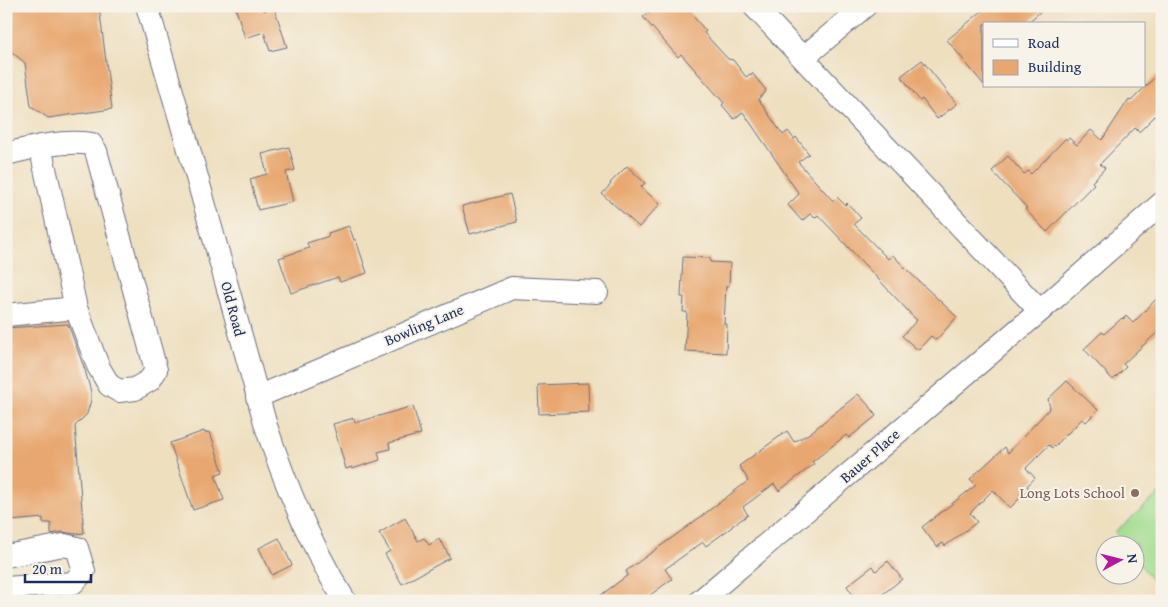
<svg xmlns="http://www.w3.org/2000/svg" width="1168" height="607" viewBox="0 0 1168 607" font-family="'Gentium Book Plus',serif">
<style>
.green{fill:#a2dd90;stroke:#5e8677}
.building{fill:#e8a76f}
.lines{fill:none;stroke-linecap:round;stroke-linejoin:round}
.minor-casing{stroke:#656d80;stroke-width:24}
.minor{stroke:#fff;stroke-width:22}
.education-dot{fill:#8d6e63;stroke:#f7f3e8;stroke-width:2}
.labels{text-anchor:middle;stroke-width:4;stroke-linejoin:round;paint-order:stroke}
.street-label{font-size:15px;fill:#1b2f5e;stroke:#f7f3e8}
.education-label{font-size:15px;fill:#785e54;stroke:#f7f3e8;text-anchor:end}
</style>
<rect width="100%" height="100%" fill="#f7f3e8"/>
<filter id="ink" filterUnits="userSpaceOnUse"><feTurbulence type="fractalNoise" baseFrequency=".02" numOctaves="2"/><feDisplacementMap in="SourceGraphic" scale="10" xChannelSelector="R" yChannelSelector="G"/><feConvolveMatrix kernelMatrix="1 2 1 2 8 2 1 2 1" color-interpolation-filters="sRGB"/></filter>
<filter id="wash" filterUnits="userSpaceOnUse"><feTurbulence type="fractalNoise" baseFrequency=".0096" numOctaves="4" result="noise"/><feDisplacementMap in="SourceGraphic" scale="20" xChannelSelector="R" yChannelSelector="G"/><feGaussianBlur stdDeviation="1.12" result="paint"/><feColorMatrix in="noise" values="0 0 0 0 0 0 0 0 0 0 0 0 0 0 0 0 0 1.4 0 .05"/><feComposite in="paint" operator="in"/></filter>
<g filter="url(#wash)">
<rect width="100%" height="100%" fill="#eedfbf"/>
<path class="green" d="M1162 491V593L1136 559V544H1124L1115 532Z"/>
<g id="blocks">
<path class="building" d="M6 6H99L112 109 48 118 31 106 25 63 6 47Z
M235 6H262L264 11 274 7 287 47 270 51 264 32 245 38Z
M656 6H684L706 31 704 33 728 59 733 60 746 77 750 74 751 75 752 73 766 90 765 91V93L758 99 783 135 788 131 794 139 796 137 809 154 798 162 833 201 837 197 845 205 847 203 861 218 854 224 888 259 893 255 907 270 957 317 936 340 931 336 918 350 902 336 917 320 909 313H910L818 215 815 218 810 214 802 221 788 205 799 194 743 112 734 119 722 105 724 103 681 54 678 57 643 17Z
M988 6H1047L1026 24H984V85L947 40Z
M922 60 957 104 937 119 922 99 920 101 901 76Z
M1162 70V109L1139 132 1135 128 1100 164 1105 168 1092 182 1094 184 1047 232 1025 209 1027 208 992 171 1008 156 1024 174 1028 171 1031 174 1066 138 1067 140 1069 138 1077 145 1091 130 1102 140 1129 99 1131 101Z
M289 147 295 170 286 172 293 202 258 210 250 179 267 174 262 154Z
M627 166 645 183 641 187 660 204 639 227 602 194 611 184 610 183Z
M510 194 517 222 470 234 462 206Z
M349 226 354 240H356L367 273 340 282 338 277 291 293 279 258 309 248 307 243 329 236 328 233Z
M683 257 710 258V262L730 263 729 286H726L724 324H727L726 353 685 351 687 312H683L684 297H681Z
M1162 293V328L1123 364 1126 367 1113 380 1084 349 1102 332 1104 334 1122 318 1123 319 1126 316 1133 323Z
M68 324 85 370 91 392V400L87 414 75 426 84 533 75 534 62 532 51 534V523H43V518L10 521 9 513H6V328Z
M1067 381 1098 410 1086 422 1082 419 1053 448 1049 445 1026 468 1035 478 1027 486 1029 489 1010 508 993 490 970 513 977 522 945 546 943 543 937 547 922 527 976 485 970 479 1005 447 1008 453 1050 408 1048 399Z
M588 383 589 412 539 414 538 385Z
M858 394 873 410V411L876 416 849 438 846 435 812 462 814 464 779 491 774 484 743 507 748 515 732 526V527L706 546 703 542 665 569 672 579 642 601H593L628 575 626 571 691 524 748 481 746 478H747L739 466 787 431 794 442 810 433Z
M413 406 421 434 389 443 390 449 378 452 380 460 352 469V467L346 469 333 424 354 418 355 423Z
M204 431 205 433 210 432 223 472 215 475 224 500 193 510 170 443Z
M405 518 418 541 424 538 429 545 439 539 441 543 442 542 450 558 402 584 385 554 390 551 379 533Z
M279 538 292 565 272 575 259 548Z
M888 561 902 579 874 601H857L847 586 873 566 876 571Z"/>
</g>
</g>
<g filter="url(#ink)">
<use href="#blocks" fill-opacity="0" stroke="#656d80" stroke-width="1"/>
<g class="lines">
<g class="minor-casing">
<path id="minor" d="M147 6 195 170 266 426C286 487 311 546 345 601
M754 6 1040 311
M803 58 865 6
M6 154C34 147 63 140 91 144L96 151 156 370 150 380 135 389 119 391 109 385 98 366 76 308
M6 315 76 308 40 146
M257 397 512 288 597 292
M6 556 64 545 77 548 84 571 73 583 6 588
M700 601 1040 311 1162 203"/>
</g>
<use href="#minor" class="minor"/>
</g>
</g>
<circle class="education-dot" cx="1135" cy="493" r="5"/>
<g class="labels">
<g class="street-label">
<text transform="translate(233 309) rotate(75)" y="5">Old Road</text>
<text transform="translate(424 325) rotate(-23)" y="5">Bowling Lane</text>
<text transform="translate(870 456) rotate(-41)" y="5">Bauer Place</text>
</g>
<g class="education-label">
<text x="1125" y="498">Long Lots School</text>
</g>
</g>
<rect width="1168" height="607" fill="none" stroke="#f7f3e8" stroke-width="25"/>
<rect x="983" y="22" width="162" height="65" fill="#f7f3e8" stroke="#9fa5b1"/>
<rect x="993" y="39" width="25" height="8" fill="#ffffff" stroke="#9fa5b1"/>
<text x="1028" y="48" font-size="15" fill="#1b2f5e">Road</text>
<rect x="993" y="60" width="25" height="15" fill="#e8a76f" stroke="#9fa5b1"/>
<text x="1028" y="72" font-size="15" fill="#1b2f5e">Building</text>
<g transform="translate(1120 560) rotate(83)"><circle r="24" fill="#f7f3e8" stroke="#9fa5b1"/>
<path d="M0-4L9 19L0 12L-9 19Z" fill="#b5179e"/>
<text y="-8" font-size="14" font-weight="bold" text-anchor="middle" fill="#1b2f5e">N</text>
</g>
<path d="M25 574v8h66v-8" fill="none" stroke="#1b2f5e" stroke-width="2.5"/>
<text x="32" y="574" font-size="15" fill="#1b2f5e" stroke="#f7f3e8" stroke-width="4" paint-order="stroke">20 m</text>
</svg>
